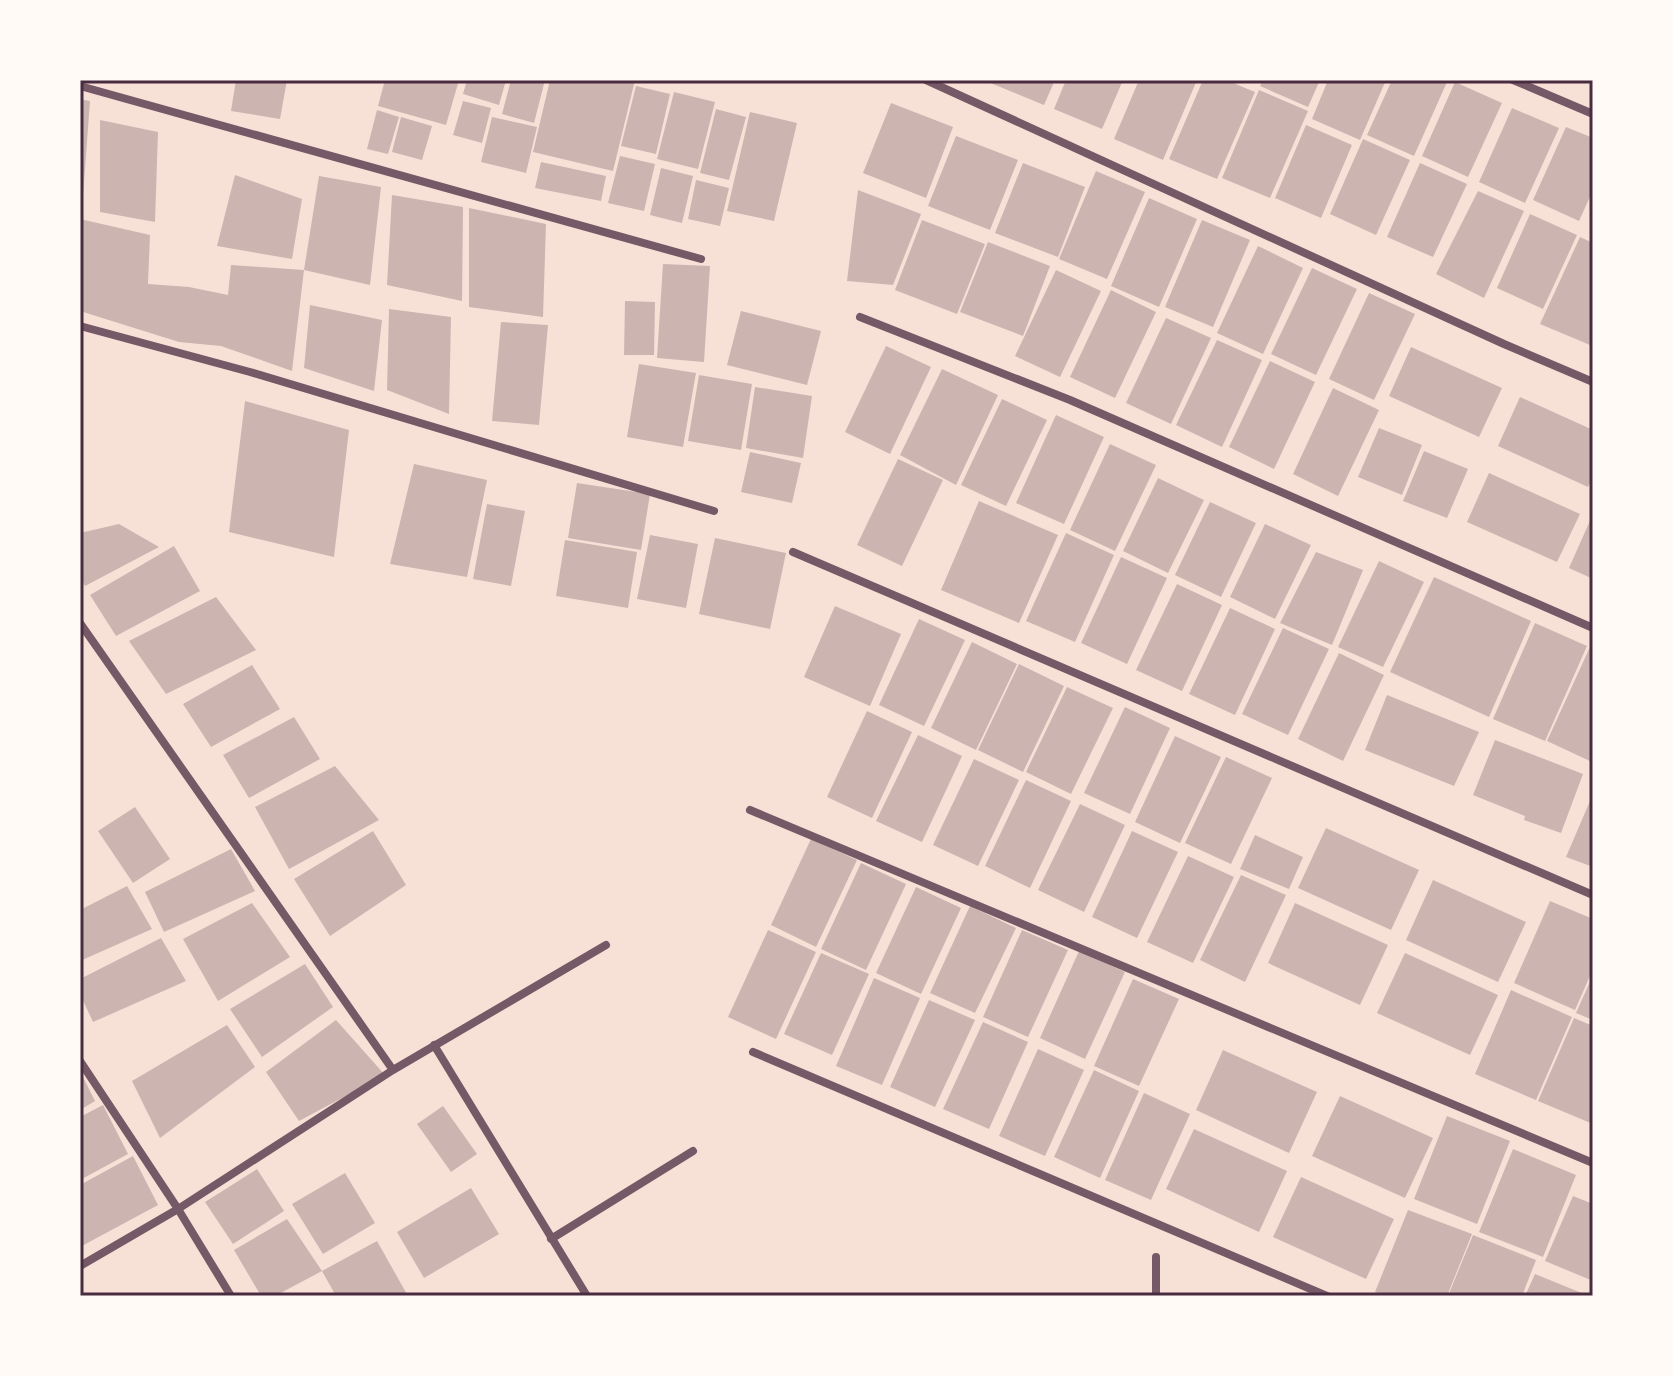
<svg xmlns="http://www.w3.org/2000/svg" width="1673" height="1376" viewBox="0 0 1673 1376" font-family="Montserrat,sans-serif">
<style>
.building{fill:#ccb4b1}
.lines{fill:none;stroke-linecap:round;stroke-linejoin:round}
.minor{stroke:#755966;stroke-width:8}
.neatline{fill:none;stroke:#4a2c40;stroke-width:3}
</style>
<rect width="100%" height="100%" fill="#f7e1d7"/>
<path class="building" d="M236 80H287L280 119 231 111Z
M385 80H459L446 125 378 106Z
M467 80H506L499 105 463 94Z
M511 80H545L534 123 502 114Z
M550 80H635L613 171 533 152Z
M983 80H1055L1044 105Z
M1066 80H1123L1102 129 1054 109Z
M1139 80H1197L1163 160 1114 139Z
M1203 80H1226L1255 92 1217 179 1169 159Z
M1263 80H1320L1308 107 1260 86Z
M1328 80H1386L1360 140 1312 119Z
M1392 80 1447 82 1414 156 1367 135Z
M1455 82 1502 103 1468 177 1422 156Z
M636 86 670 94 656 154 621 146Z
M1259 90 1308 111 1270 198 1222 178Z
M674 92 715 102 698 169 657 159Z
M80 99 90 101 83 196H80Z
M463 101 491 108 482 143 453 135Z
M891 103 953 127 926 198 863 173Z
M1512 108 1559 128 1525 203 1479 182Z
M716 109 746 117 729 180 700 173Z
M377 110 399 117 388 154 367 149Z
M750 112 797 123 774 221 727 211Z
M401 117 432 126 422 160 392 152Z
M492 117 537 127 526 173 481 162Z
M100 120 158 132 155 222 100 212Z
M1306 125 1352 145 1321 218 1275 198Z
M1566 127 1593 138V190L1579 221 1533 200Z
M956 136 1018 160 990 230 928 206Z
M1363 139 1410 160 1376 235 1330 214Z
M620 156 655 164 644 211 608 203Z
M541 162 606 176 601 201 535 188Z
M1023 163 1085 187 1058 257 995 233Z
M1420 163 1467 184 1433 257 1387 237Z
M661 168 693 176 682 223 650 215Z
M1096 171 1145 192 1107 279 1059 259Z
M235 175 302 199 292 259 217 246Z
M319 176 381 187 370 285 304 270Z
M696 180 729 188 720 226 688 219Z
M858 190 921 214 893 285 847 281Z
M1478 191 1524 211 1484 298 1436 274Z
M392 195 463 207 462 301 387 285Z
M1149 198 1197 219 1159 307 1111 286Z
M469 208 546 224 543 317 469 307Z
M1530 214 1577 235 1543 309 1497 288Z
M80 219 150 235 148 284 189 287 228 295 231 265 304 270 292 371 221 346 179 342 80 311Z
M922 220 985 244 957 314 895 290Z
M1202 220 1250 240 1213 327 1165 307Z
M1580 237 1593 243V338L1590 345 1540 324Z
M988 242 1050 266 1023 336 960 312Z
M1258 246 1303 268 1263 354 1217 333Z
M663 264 710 266 704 362 657 358Z
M1312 268 1357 289 1316 375 1271 354Z
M1056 270 1101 291 1060 377 1015 356Z
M1111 290 1156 312 1115 398 1070 377Z
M1369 293 1415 314 1374 400 1329 379Z
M625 301 655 302 654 355H624Z
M310 305 382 320 374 391 304 368Z
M389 309 451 317 449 414 387 390Z
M741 311 821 331 807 385 727 365Z
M1166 318 1211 338 1171 424 1126 403Z
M501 322 548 325 539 425 492 421Z
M1217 340 1262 360 1222 447 1176 425Z
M886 346 931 367 890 454 845 432Z
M1411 347 1502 388 1479 437 1389 396Z
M1270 361 1315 382 1274 469 1229 447Z
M639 364 696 373 683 447 627 437Z
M942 369 998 395 956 485 900 455Z
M699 375 752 384 741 450 688 441Z
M755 387 812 396 803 458 746 448Z
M1333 388 1379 410 1338 496 1293 474Z
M1520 397 1593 430V477L1588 487 1498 446Z
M1002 399 1047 420 1006 506 961 485Z
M245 401 349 430 334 557 229 532Z
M1056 415 1104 437 1064 524 1016 503Z
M1379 428 1422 445 1402 495 1358 477Z
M1110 444 1156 465 1115 551 1070 530Z
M1424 451 1468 469 1447 518 1403 501Z
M750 452 801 463 792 503 741 492Z
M898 459 943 480 902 566 857 545Z
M414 464 487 480 467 577 390 564Z
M1489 473 1580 514 1557 562 1467 522Z
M1158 478 1204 500 1168 573 1123 551Z
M577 483 650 494 641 550 568 538Z
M979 501 1058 535 1019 623 941 590Z
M1210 502 1256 523 1221 597 1175 575Z
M487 504 525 511 511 586 473 579Z
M1593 514V579L1569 568Z
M119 524 159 547 85 586 80 577V533Z
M1265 524 1311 545 1275 619 1230 597Z
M1066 533 1114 555 1075 642 1026 621Z
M650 535 698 544 686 608 637 599Z
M715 538 786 553 770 629 699 614Z
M565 540 637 552 628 608 556 596Z
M174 546 200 591 116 636 90 595Z
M1316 552 1363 570 1332 645 1280 623Z
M1121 557 1167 578 1127 664 1081 643Z
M1379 561 1424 582 1383 667 1338 647Z
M1434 577 1531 621 1489 717 1390 672Z
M1177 584 1222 605 1182 691 1136 670Z
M216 597 256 650 166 694 129 641Z
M835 606 901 634 870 706 804 677Z
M1230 608 1275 629 1235 715 1189 694Z
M919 619 965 640 924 726 879 705Z
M1535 623 1587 646 1545 741 1493 719Z
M1283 628 1329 649 1288 735 1242 714Z
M972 642 1017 664 976 750 931 728Z
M1590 647 1593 648 1592 762 1547 741Z
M1339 653 1384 675 1343 761 1298 739Z
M1019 664 1064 686 1023 772 978 750Z
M252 665 280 709 211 747 183 704Z
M1067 687 1113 708 1071 794 1026 772Z
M1387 695 1479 732 1454 786 1365 750Z
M1125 707 1170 728 1130 814 1084 793Z
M867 711 912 732 872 818 827 797Z
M294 717 320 759 249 798 223 755Z
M918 735 962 756 922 842 876 821Z
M1175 736 1221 757 1180 843 1135 822Z
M1495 740 1583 774 1561 833 1524 820 1525 816 1473 795Z
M1226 757 1272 778 1231 864 1185 843Z
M974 759 1019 780 978 866 933 845Z
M335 766 379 820 289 869 255 807Z
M1026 780 1071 801 1030 888 985 866Z
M1593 794V867L1566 857Z
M1080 804 1125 825 1084 912 1038 890Z
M135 807 170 859 133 883 98 831Z
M1326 828 1419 870 1391 930 1298 888Z
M373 831 406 885 330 936 294 879Z
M1132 831 1178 852 1137 938 1092 917Z
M1255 835 1303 857 1289 889 1240 869Z
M811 839 857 860 816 947 771 925Z
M231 849 255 891 164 932 145 892Z
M1188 856 1234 877 1193 963 1147 942Z
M861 863 906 884 866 970 821 949Z
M1241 875 1286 895 1245 982 1200 960Z
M1433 880 1526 922 1498 982 1406 940Z
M127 886 152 929 80 961V910Z
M916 887 961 908 921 994 876 973Z
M1550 901 1593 919V969L1575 1010 1514 983Z
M252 903 290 957 218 1001 183 939Z
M1295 903 1388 945 1360 1005 1268 963Z
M970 906 1016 928 975 1013 930 993Z
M768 930 816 952 776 1039 728 1017Z
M1022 930 1068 950 1028 1037 983 1017Z
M161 938 186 981 93 1022 80 994V979Z
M1079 951 1125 972 1085 1059 1040 1038Z
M821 953 869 974 832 1055 784 1034Z
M1405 953 1498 995 1470 1055 1377 1013Z
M305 964 333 1007 262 1057 230 1009Z
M1593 975V1020L1576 1013Z
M874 978 920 998 882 1085 836 1066Z
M1133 979 1179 999 1139 1086 1094 1066Z
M1511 990 1572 1017 1536 1100 1475 1074Z
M929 1000 975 1020 935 1107 890 1087Z
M1574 1018 1593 1026V1124L1538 1101Z
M336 1020 385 1075 299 1121 266 1072Z
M983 1022 1028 1042 989 1129 943 1109Z
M227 1025 255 1067 160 1138 132 1081Z
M1038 1049 1084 1070 1045 1156 999 1136Z
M1223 1050 1317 1092 1289 1153 1196 1110Z
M1094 1070 1139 1091 1100 1178 1054 1157Z
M80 1071 95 1101 80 1110Z
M1144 1093 1190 1114 1151 1200 1105 1180Z
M1340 1096 1433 1138 1405 1198 1312 1156Z
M103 1105 128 1154 80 1180V1117Z
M443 1106 477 1154 451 1172 417 1124Z
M1447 1116 1510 1141 1477 1224 1414 1199Z
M1194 1129 1287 1171 1259 1232 1166 1189Z
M1513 1149 1576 1175 1543 1257 1479 1232Z
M133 1156 158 1205 80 1247V1185Z
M257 1169 284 1211 233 1244 205 1202Z
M345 1173 375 1223 323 1254 292 1204Z
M1301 1177 1394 1219 1366 1279 1273 1237Z
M471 1188 499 1234 424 1278 397 1232Z
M1573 1196 1593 1204V1281L1545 1261Z
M1408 1210 1472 1234 1447 1296H1384L1375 1292Z
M287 1219 322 1271 275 1296H261L234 1250Z
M1473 1235 1536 1260 1522 1296H1448Z
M377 1241 408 1296H360L359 1293 353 1296H336L322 1271Z
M1535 1274 1589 1296H1525Z"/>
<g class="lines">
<path class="minor" d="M926 80 1504 344 1593 382
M1513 80 1593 114
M80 86 701 259
M860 317 1070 400 1593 628
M80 326 250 372 714 511
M793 552 1593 895
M80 623 393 1070
M750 810 1593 1163
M434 1045 587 1296
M753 1052 1327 1296
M80 1061 178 1209 231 1296
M551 1239 693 1151
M1156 1257V1296
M80 1266 178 1209 393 1070 606 945"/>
</g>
<rect width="1673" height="1376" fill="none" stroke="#fffaf5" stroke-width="164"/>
<rect x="82" y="82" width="1509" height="1212" class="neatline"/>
</svg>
